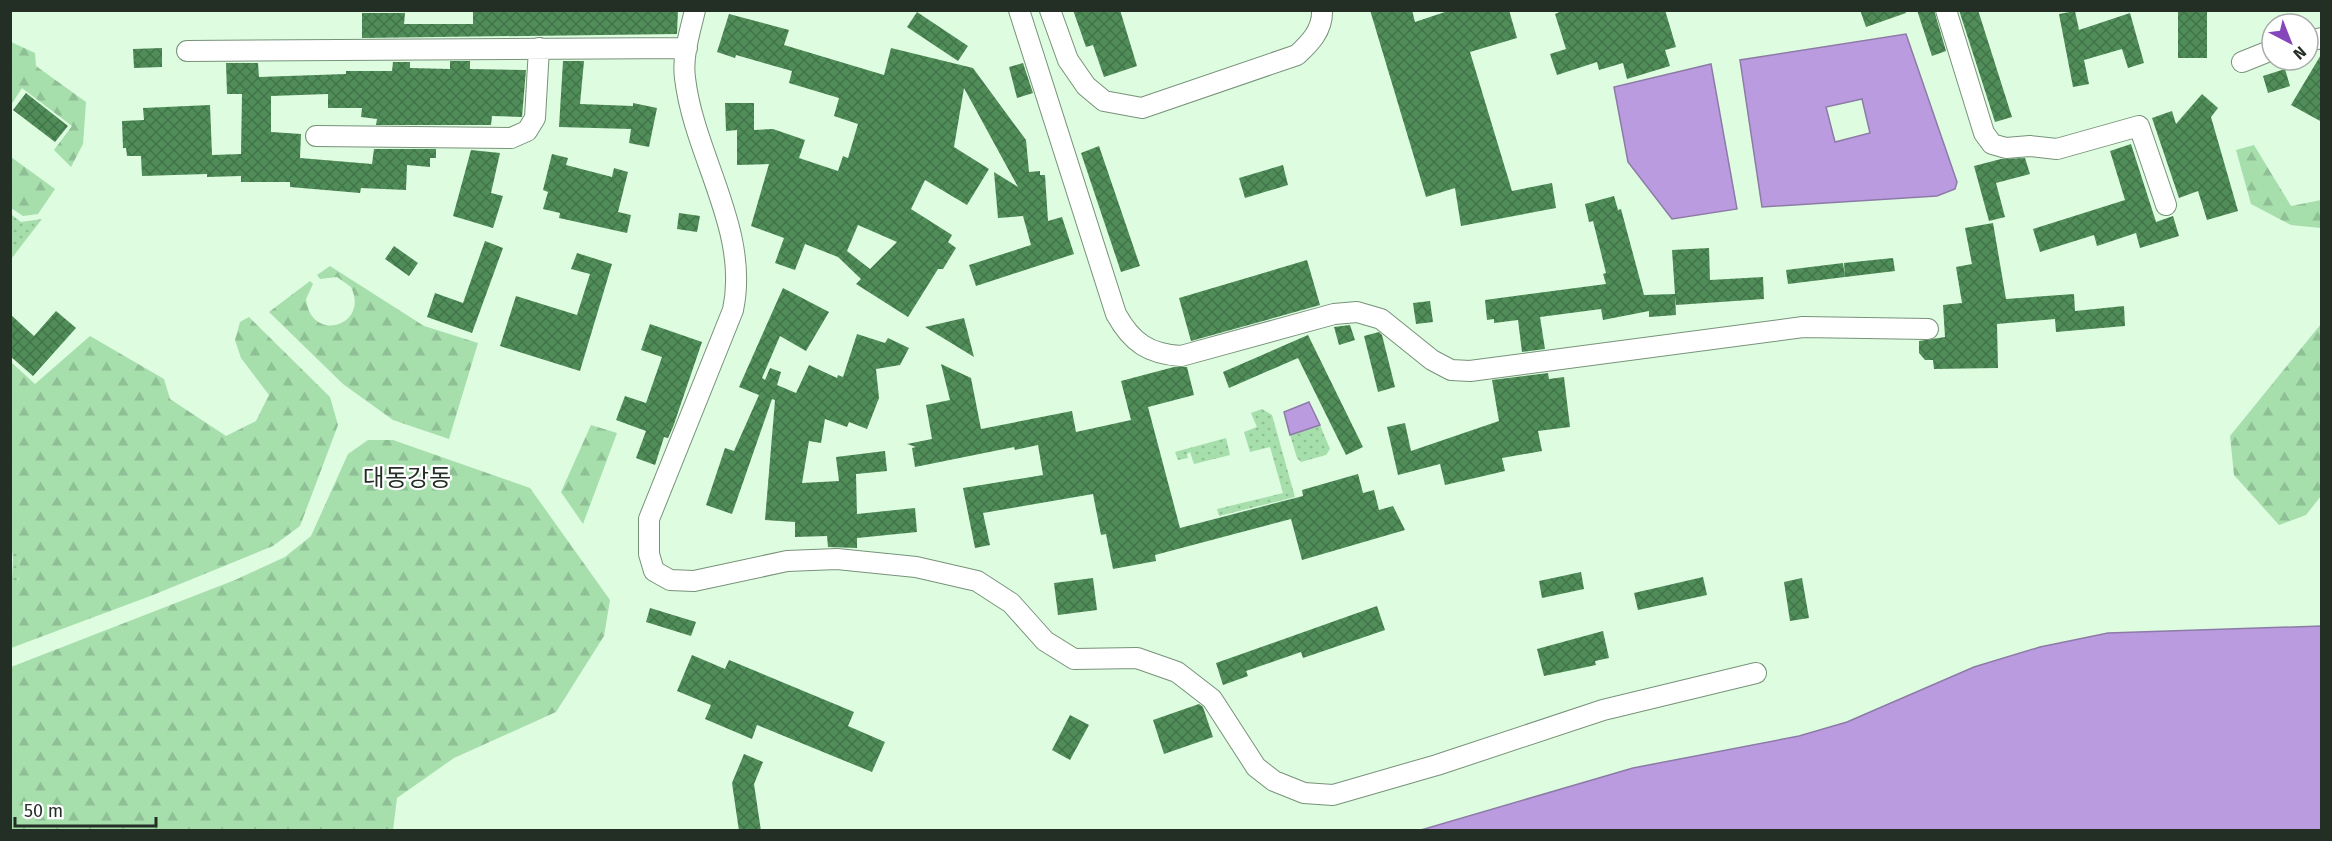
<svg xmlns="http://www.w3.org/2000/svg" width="2332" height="841" viewBox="0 0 2332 841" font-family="'Fira Sans','Noto Sans KR',sans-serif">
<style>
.grass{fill:url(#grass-dots)}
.forest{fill:url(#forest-firs)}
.water{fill:#bb9bdf;stroke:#8d7ba7;stroke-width:1.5;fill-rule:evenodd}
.building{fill:url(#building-cross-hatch);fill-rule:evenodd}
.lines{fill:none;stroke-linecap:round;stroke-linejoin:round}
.minor-casing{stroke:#779279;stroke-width:22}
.minor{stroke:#fff;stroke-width:20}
.labels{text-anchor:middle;stroke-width:4.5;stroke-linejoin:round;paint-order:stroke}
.quarter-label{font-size:24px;fill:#232f25;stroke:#fff}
</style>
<defs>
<pattern id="grass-dots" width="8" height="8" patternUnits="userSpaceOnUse" patternTransform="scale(1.5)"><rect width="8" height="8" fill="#a6deac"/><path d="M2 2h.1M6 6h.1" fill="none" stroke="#8fbf94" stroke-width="1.8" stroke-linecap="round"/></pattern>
<pattern id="forest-firs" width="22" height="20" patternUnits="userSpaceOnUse" patternTransform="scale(1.5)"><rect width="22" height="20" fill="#a6deac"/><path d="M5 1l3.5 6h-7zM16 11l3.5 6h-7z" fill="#8fbf94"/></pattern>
<pattern id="building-cross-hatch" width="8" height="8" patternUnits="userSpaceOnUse" patternTransform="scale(1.5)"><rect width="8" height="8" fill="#508d59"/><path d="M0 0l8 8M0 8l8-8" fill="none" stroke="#427449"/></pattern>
</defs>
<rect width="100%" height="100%" fill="#defce0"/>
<path class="grass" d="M12 215 21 222 42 219 11 259Z
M1262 409 1272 415 1295 497 1219 516 1217 509 1283 493 1270 447 1250 452 1244 432 1257 427 1251 413Z
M1320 425 1330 449 1326 455 1301 462 1297 458 1290 435Z
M1226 438 1230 455 1194 464 1190 452 1187 454 1188 458 1178 460 1175 452Z
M11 539C24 556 22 579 11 596L13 560Z"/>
<path class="forest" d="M11 42 35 53 36 66 86 102 83 144 71 167 54 150 72 126 22 88 11 105Z
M2254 145 2291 206 2321 200V228L2291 225 2251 204 2236 150Z
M11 157 55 189 38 214 23 216 11 208Z
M330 266 424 326 478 343 449 439 393 420 343 384 269 312 310 281 313 284 306 299C311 344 370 326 351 287L337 277 320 279 317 275Z
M249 317 330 397 338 425 300 526 273 546 153 595 11 648V596L19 579 20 560 10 539 11 362 35 384 90 336 164 379 170 399 226 436 256 421 269 395 241 358 235 340 240 322Z
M2321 324V496L2306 515 2279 525 2234 475 2230 436Z
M591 425 617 433 583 524 561 492Z
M368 440H393L530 488 610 600 604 636 556 712 454 758 397 798 393 830H11V667L235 580 285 557 311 536 348 454Z"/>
<path class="water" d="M1906 34 1957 182 1955 189 1937 196 1762 207 1740 60ZM1862 99 1870 133 1835 142 1826 107Z
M1711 64 1737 209 1672 219 1628 162 1614 87Z
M1309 402 1320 425 1290 435 1284 412Z
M2321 626V830H1421L1633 768 1799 736 1847 722 1974 667 2040 647 2108 633Z"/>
<path class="building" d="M473 10H678L677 34 362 38V13H405L404 24H473Z
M1073 10H1120L1137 66 1104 77 1093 45 1086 47Z
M1370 10H1412L1415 22 1451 10H1509L1517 38 1470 52 1512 191 1552 183 1556 208 1461 226 1455 188 1426 197Z
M1564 10H1665L1676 47 1665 50 1670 66 1627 79 1623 63 1599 70 1597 62 1557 75 1550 54 1566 49 1555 14Z
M1860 10H1905L1906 13 1866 27Z
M1917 10H1934L1946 51 1932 56Z
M1959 10H1978L2012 117 1995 122Z
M2178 10H2207V58H2178Z
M2075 11 2079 30 2130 13 2144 63 2128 68 2122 49 2084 60 2089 84 2073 87 2059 14Z
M917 12 968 46 958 61 907 27Z
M729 14 789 30 784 45 884 75 891 48 973 68 1026 140 1029 172 1040 171V175H1045L1048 221 1062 217 1074 254 976 286 969 265 1031 245 1023 216 998 218 994 172 1018 187 964 88 954 147 989 169 967 205 925 180 911 209 952 235 948 242 956 248 943 269H938L908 317 856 284 861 279 838 257 805 244 795 270 775 263 784 238 751 226 769 164 737 165V130L726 131 725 103H754V130L773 129 805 140 799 158 838 171 843 156 848 158 858 124 834 116 839 98 789 83 792 71 736 55 735 58 717 52ZM858 225 897 242 870 269 847 251Z
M162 48V67L134 68 133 49Z
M2322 53V122L2291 105Z
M450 61H470V69L526 70 522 117 492 116 491 125H376L377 119 361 117 362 108H328V94L271 96V132L301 134 300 158 372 164 374 149H436V158H430V167L407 165 406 190 361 188 360 193 290 187V182H241V176L207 177V174L142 176 141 156H127L126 148H123L122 121 144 120 143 108 210 105 212 155 241 154 242 94H227L226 63H258L259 77 346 74V71H392L393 62H410V68L450 69Z
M563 61H584L580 104 633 106V103L657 108 649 147 629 143 631 129 559 127Z
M1023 63 1033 93 1017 98 1009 67Z
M2285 69 2290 86 2268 93 2263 76Z
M26 93 68 126 55 142 13 110Z
M2202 94 2218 108 2211 117 2238 211 2207 220 2198 191 2179 198 2152 118 2172 111 2176 124Z
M2131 144 2156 222 2173 216 2179 236 2140 248 2136 233 2097 246 2094 235 2040 252 2033 229 2125 200 2110 151Z
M1099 146 1140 266 1121 272 1081 153Z
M471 150 500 153 491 193 503 196 493 228 453 216Z
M552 154 568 158 566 165 612 177 614 168 628 172 618 212 631 215 627 233 559 218 560 213 543 209 548 192 543 190Z
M2025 158 2030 174 1996 183 2005 217 1989 221 1974 166 2001 159Z
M1283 165 1288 185 1245 198 1239 178Z
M1614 196 1618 210 1621 209 1644 295 1675 294 1672 250 1709 248 1710 280 1763 277 1764 299 1676 305 1675 296 1676 315 1649 317V311L1603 320 1601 309 1540 317 1545 349 1522 352 1518 320 1494 323V319L1487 320 1485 300 1606 284 1603 274 1606 273 1593 221 1589 222 1585 204Z
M679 213 700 216 697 232 677 229Z
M1993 223 2006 299 2074 294 2075 311 2124 306 2125 326 2056 332 2055 319 1997 324 1998 368 1934 369 1933 360H1925L1919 353V341L1945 337 1943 305 1962 303 1956 267 1972 264 1965 228Z
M485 241 503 248 472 333 427 317 435 293 463 303Z
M394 246 418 263 409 276 385 259Z
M577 253 612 264 580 371 500 346 516 296 577 315 590 274 571 269Z
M1893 258 1895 271 1845 277 1844 263Z
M1307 260 1320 305 1191 341 1179 298Z
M1843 263 1845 277 1788 284 1786 270Z
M783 288 829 312 806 351 780 336 762 378 765 380 770 368 781 372 777 385 796 393 809 365 837 378 838 375 843 377 857 334 885 343 888 338 909 348 900 365 876 369 879 398 867 429 849 422 847 427 825 419 821 443 809 441 802 483 839 481 836 457 885 451 887 471 856 474 857 514 915 508 917 532 857 538V548L828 547 827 536 795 537V522L765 520 775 400 772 399 732 514 706 505 725 448 734 451 759 395 739 387Z
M1430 301 1433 322 1416 324 1413 303Z
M56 311 76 328 33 376 10 356V314L34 336Z
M964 318 974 357 925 327Z
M650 324 702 342 673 427 668 438 664 437 655 465 636 458 646 431 616 420 625 396 646 403 662 357 641 350Z
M1350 325 1355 340 1339 345 1334 327Z
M1379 332 1382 335 1395 387 1378 392 1364 336Z
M1308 335 1363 447 1346 455 1298 358 1229 388 1223 372Z
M941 364 971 378 981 429 1072 411 1076 432 1131 420 1121 381 1174 367H1187L1194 395 1148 407 1180 528 1303 496 1302 490 1358 474 1363 493 1374 490 1379 510 1393 506 1405 530 1302 560 1291 519 1155 555 1156 561 1113 569 1106 534 1101 535 1093 494 983 513 990 545 975 548 963 488 1043 475 1038 445 1015 450 1014 447 915 467 912 448 916 447 907 444 932 439 926 405 950 400Z
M1548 373 1549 379 1564 377 1570 427 1538 431 1542 451 1502 458 1505 471 1445 485 1440 464 1398 475 1387 427 1405 423 1411 451 1499 421 1492 380Z
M1581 572 1584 589 1542 598 1539 581Z
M1703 577 1707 595 1638 610 1634 593Z
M1093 578 1097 610 1058 615 1054 583Z
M1802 578 1809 618 1790 621 1784 582Z
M1377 606 1385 630 1303 658 1301 652 1246 671 1248 676 1223 685 1216 663Z
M650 608 696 622 691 636 646 622Z
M1603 631 1609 658 1595 661 1596 665 1544 676 1537 649Z
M692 655 725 669 729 660 854 712 848 726 885 742 872 772 757 725 752 739 705 719 711 705 677 691Z
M1199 704 1203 707 1213 737 1164 754 1153 720Z
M1070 715 1089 725 1070 760 1052 750Z
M744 754 763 762 754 784 761 831H739L732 783Z"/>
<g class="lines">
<g class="minor-casing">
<path id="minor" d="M695 10C690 32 682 56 685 78 694 156 750 230 733 310L649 519V554L654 571 670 580 694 581 787 561 837 559 916 567 977 581 1011 603 1045 641 1074 659 1137 658 1177 672 1212 699 1256 767 1274 781 1304 793 1333 795 1437 765 1603 710 1756 673
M1019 10 1116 314C1132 343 1149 354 1181 356L1334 314 1357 312 1381 319 1432 360 1451 370 1470 371 1803 327 1928 329
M1050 10 1068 60 1086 86 1104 101 1142 108 1297 55C1310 43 1323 30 1322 10
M1946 10 1984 133 1992 144 2006 148 2030 146 2057 149 2139 126 2166 205
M2308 41 2322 38
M187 51 687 48
M2242 62 2272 50
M316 136 511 138 527 131 535 118 539 48"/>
</g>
<use href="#minor" class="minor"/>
</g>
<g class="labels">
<g class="quarter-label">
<text x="407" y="486">대동강동</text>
</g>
</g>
<rect width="2332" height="841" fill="none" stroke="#232f25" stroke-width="24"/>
<g transform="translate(2290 42) rotate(138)"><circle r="28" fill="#ffffff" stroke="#a7aca8" stroke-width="1.5"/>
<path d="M0-4.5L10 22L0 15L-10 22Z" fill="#8546bb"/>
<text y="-9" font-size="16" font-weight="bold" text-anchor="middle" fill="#232f25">N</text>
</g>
<path d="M15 817v9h141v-9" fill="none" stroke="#232f25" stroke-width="3"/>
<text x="24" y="817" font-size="18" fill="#232f25" stroke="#ffffff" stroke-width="4.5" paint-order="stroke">50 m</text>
</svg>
